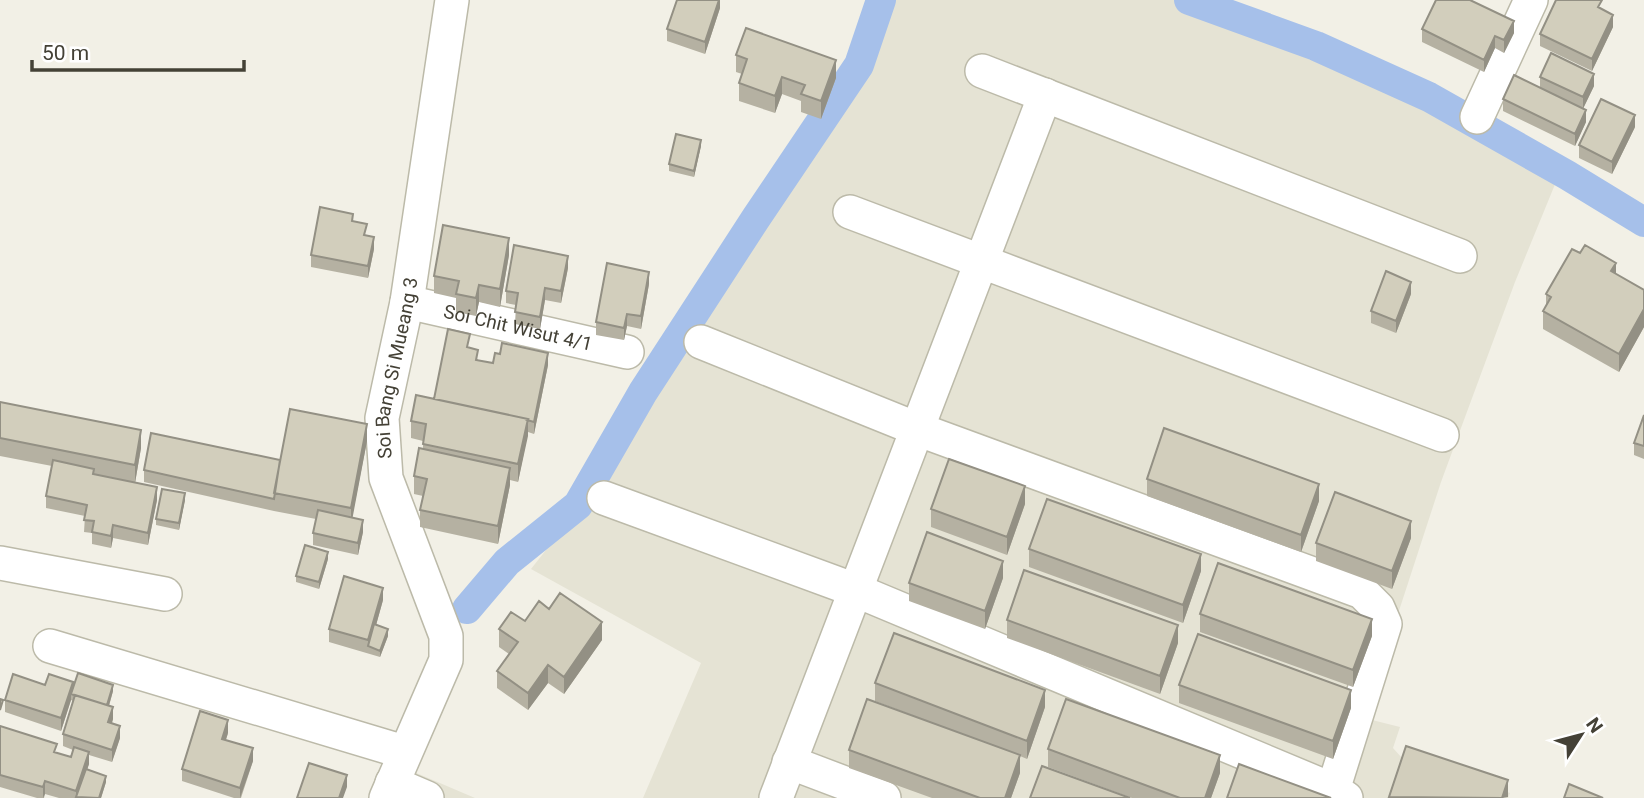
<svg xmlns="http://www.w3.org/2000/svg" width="1644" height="798" viewBox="0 0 1644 798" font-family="Roboto,sans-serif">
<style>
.residential{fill:#e5e3d4}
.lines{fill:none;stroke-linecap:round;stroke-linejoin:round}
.canal{stroke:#a6c0ea;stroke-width:30}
.street-casing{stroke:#bcbaa9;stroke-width:36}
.street{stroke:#fff;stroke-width:33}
.wall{fill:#b5b1a2}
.shaded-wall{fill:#939084}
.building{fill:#d2cebc;stroke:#939084;stroke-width:2}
.labels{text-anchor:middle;stroke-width:5;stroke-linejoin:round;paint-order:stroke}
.street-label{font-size:19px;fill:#444136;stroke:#fff}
</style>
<rect width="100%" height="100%" fill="#f2f0e6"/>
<path class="residential" d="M884 0H1192L1338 61 1472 126 1558 177 1515 282 1441 482 1364 718 1400 727 1393 748 1402 758 1510 793 1508 798H643L701 663 531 569 580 507 864 66Z
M414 772 475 798H403Z"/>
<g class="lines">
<path class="canal" d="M1189 0 1316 46 1429 97 1567 175 1644 222
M467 609 507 562 578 505 643 392 756 218 859 65 881 0"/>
<g class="street-casing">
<g id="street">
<path d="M982 71 1460 256"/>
<path d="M1477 117 1531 0"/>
<path d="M850 212 1442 435"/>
<path id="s1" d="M407 302 627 352"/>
<path d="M701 342 917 429 1362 592 1378 608 1385 624 1333 790"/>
<path d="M604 498 855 590 1333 790 1346 798"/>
<path d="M0 563 165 594"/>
<path d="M50 646 404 752"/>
<path d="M789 762 884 798"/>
<path d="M392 783 427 798"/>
<path id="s2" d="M386 798 446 660V636L386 478 382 418 407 302 452 0"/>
<path d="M776 798 1045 95"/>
</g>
</g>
<use href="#street" class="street"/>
</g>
<path class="wall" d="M720 0V8L705 54 667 41V29Z
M1602 9 1613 27 1592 71 1540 46V34Z
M1422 29 1514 33 1504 53 1495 48 1484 72 1422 42Z
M736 55 836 78 821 119 801 112V101L782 94 775 113 739 101V83L742 74 736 72Z
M1540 77 1594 86 1583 108 1586 122 1575 146 1503 111V99L1540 87Z
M1635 127 1612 174 1579 158V145Z
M701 146 694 177 669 171V164Z
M353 222 374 249 368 278 311 267V255Z
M509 255 500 307 479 302 476 316 456 312V298L434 293V276Z
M568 268 561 303 545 300 540 329 515 324 516 305 506 303V291Z
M1616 274 1644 290V327L1619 372 1543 329V311L1546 306V294Z
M649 284 641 329 627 326 624 340 596 335V322Z
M1411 294 1396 333 1371 323V311Z
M470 348 478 360 493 363 548 365 534 434 528 432 518 482 510 480V485L498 544 420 527V510L423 496 414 494V476L423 449V441L411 438V421L434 399Z
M0 402 141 448 135 483 157 500 148 545 113 538 111 548 92 544V533L84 532 85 516 46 508V496L52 466 0 456Z
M1644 415V459L1634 455V443Z
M367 441 352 517 363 532 358 555 313 545V533L316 519 274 511 144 482V470L280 460Z
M1147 479 1319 501 1301 552 1147 496Z
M185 500 179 530 156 525V519Z
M1025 504 1007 555 931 527V509Z
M1411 538 1392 589 1316 561V543Z
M1029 549 1201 571 1183 623 1029 567Z
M328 559 319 589 296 582V576Z
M1003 578 985 629 909 601V583Z
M383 600 376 625 388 636 380 657 329 642V629Z
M549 609 602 640 564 694 548 683 528 710 497 688V671L509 654 499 647V629L525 621Z
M1200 614 1372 636 1353 687 1200 632Z
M1007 620 1178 643 1160 694 1007 638Z
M875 683 1045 707 1027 759 1020 756V773L1011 798H932L849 768V750L970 737 875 701Z
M45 685 113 691 109 706 113 719 112 723 120 738 112 762 89 755V764L87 769 106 782 101 798H59L45 794 44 798H37L0 787V726L57 753 71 757 73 750 63 746V734L73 701 71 700 61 731 5 712V700Z
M1179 685 1351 708 1333 759 1179 703Z
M228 733 226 740 253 761 241 798H234L182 781V769Z
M1048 749 1220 773 1211 798H1132L1048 767Z"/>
<path class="shaded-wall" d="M719 0H720V8L705 54V42Z
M1613 15V27L1592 71V59Z
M1514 21V33L1504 53V40Z
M1495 36V48L1484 72V60Z
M836 60V78L821 119V101Z
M1594 74V86L1583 109V97Z
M782 77V94L775 113V96Z
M1586 110V122L1575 146V134Z
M1635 115V127L1612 174V162Z
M701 140V146L694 177V171Z
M374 237V249L368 278V266Z
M509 238V255L500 307V289Z
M568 256V268L561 303V291Z
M1616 263V280L1611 271Z
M649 272V284L641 329V316Z
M1411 282V294L1396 333V321Z
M479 285V302L476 316V298Z
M545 288V300L540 329V317Z
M1644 309V327L1619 372V354Z
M627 314V326L624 340V328Z
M548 353V365L534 434V422Z
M528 419V436L518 482V464Z
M367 424V441L351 526V508Z
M141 430V448L135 483V465Z
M510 468V485L498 544V526Z
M1319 484V501L1301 552V535Z
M1025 486V504L1007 555V537Z
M157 487V500L148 545V533Z
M185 493V500L179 530V523Z
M363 520V532L358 555V543Z
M1411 521V538L1392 589V571Z
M113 525V538L111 548V536Z
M328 552V559L319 589V582Z
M1201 554V571L1183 623V605Z
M1003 561V578L985 629V611Z
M383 588V600L370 647 368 646V640Z
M1372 619V636L1353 687V670Z
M602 622V640L564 694V677Z
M1178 625V643L1160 694V676Z
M388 629V636L380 657V651Z
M548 665V683L528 710V693Z
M73 682V695L71 694V700L61 731V718Z
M113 685V691L107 712V706Z
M1045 690V707L1027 759V741Z
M1351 690V708L1333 759V741Z
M113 707V719L108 735V722Z
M228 720V733L222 751V739Z
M120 726V738L112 762V750Z
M253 748V761L240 798V788Z
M89 752V764L78 798 76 797V791Z
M1020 755V773L1011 798H1005Z
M1220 755V773L1211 798H1205Z
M347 775V787L343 798H339Z
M106 776V782L101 798H99Z
M1508 780V797L1502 798Z
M45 781V794L43 798V787Z"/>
<path class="building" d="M677 0H719L705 42 667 29Z
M1436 0H1470L1514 21 1504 40 1495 36 1484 60 1422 29Z
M1556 0H1602L1598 7 1613 15 1592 59 1540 34Z
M746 28 836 60 821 101 801 94 805 85 782 77 775 96 739 83 747 59 736 55Z
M1551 53 1594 74 1583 97 1540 77Z
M1514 75 1586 110 1575 134 1503 99Z
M1601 99 1635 115 1612 162 1579 145Z
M676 134 701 140 694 171 669 164Z
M320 207 353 214 352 221 367 224 364 235 374 237 368 266 311 255Z
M443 225 509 238 500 289 479 285 476 298 456 294 459 281 434 276Z
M514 245 568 256 561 291 545 288 540 317 515 312 518 293 506 291Z
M1585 245 1616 263 1611 271 1644 290V309L1619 354 1543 311 1551 297 1546 294 1572 249 1580 253Z
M607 263 649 272 641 316 627 314 624 328 596 322Z
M1386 271 1411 282 1396 321 1371 311Z
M448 329 470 334 467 347 478 350 476 360 493 363 495 353 500 354 502 343 548 353 534 422 527 420 528 419 434 399Z
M416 395 528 419 518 464 423 444 426 424 411 421Z
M0 402 141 430 135 465 0 438Z
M290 409 367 424 351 508 274 493Z
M1644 415V446L1634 443Z
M1164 428 1319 484 1301 535 1147 479Z
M151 433 280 460 274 499 144 470Z
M419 448 510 468 498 526 420 510 427 479 414 476Z
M949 459 1025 486 1007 537 931 509Z
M53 460 94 469 93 474 157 487 148 533 113 525 111 536 92 532 94 521 84 520 87 505 46 496Z
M162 489 185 493 179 523 156 519Z
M1335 492 1411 521 1392 571 1316 543Z
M1047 499 1201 554 1183 605 1029 549Z
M318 510 363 520 358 543 313 533Z
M927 532 1003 561 985 611 909 583Z
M305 545 328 552 319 582 296 576Z
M1218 563 1372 619 1353 670 1200 614Z
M1024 570 1178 625 1160 676 1007 620Z
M344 576 383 588 368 640 329 629Z
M560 593 602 622 564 677 548 665 528 693 497 671 518 642 499 629 511 612 525 621 539 601 549 609Z
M374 624 388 629 380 651 368 646Z
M894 633 1045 690 1027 741 875 683Z
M1198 634 1351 690 1333 741 1179 685Z
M78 673 113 685 107 705 71 694Z
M13 674 45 685 49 674 73 682 61 718 5 700Z
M75 695 113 707 108 722 120 726 112 750 63 734Z
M0 699 3 700 0 710Z
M867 699 1020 755 1005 798H980L849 750Z
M1066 699 1220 755 1205 798H1180L1048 749Z
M200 711 228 720 222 739 253 748 240 788 182 769Z
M0 726 57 744 54 752 71 757 74 747 89 752 76 791 45 781 43 787 0 775Z
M1406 746 1508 780 1502 798 1389 797Z
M309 763 347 775 339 798H297Z
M1239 764 1331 798H1227Z
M1042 766 1130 798H1030Z
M86 769 106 776 99 798 76 797Z
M1569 784 1603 798H1564Z"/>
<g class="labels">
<g class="street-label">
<text dy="7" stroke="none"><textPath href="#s1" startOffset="114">Soi Chit Wisut 4/1</textPath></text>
<text dy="7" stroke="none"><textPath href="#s2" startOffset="455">Soi Bang Si Mueang 3</textPath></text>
</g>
</g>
<g transform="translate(1581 735) rotate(54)" stroke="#ffffff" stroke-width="5" paint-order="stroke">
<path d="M0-5L12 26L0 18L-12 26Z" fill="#444136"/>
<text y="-10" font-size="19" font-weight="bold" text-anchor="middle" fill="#444136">N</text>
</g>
<path d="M32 60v10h212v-10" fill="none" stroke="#444136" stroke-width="3.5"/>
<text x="42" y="60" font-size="21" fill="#444136" stroke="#ffffff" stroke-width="5" paint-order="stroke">50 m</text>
</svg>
